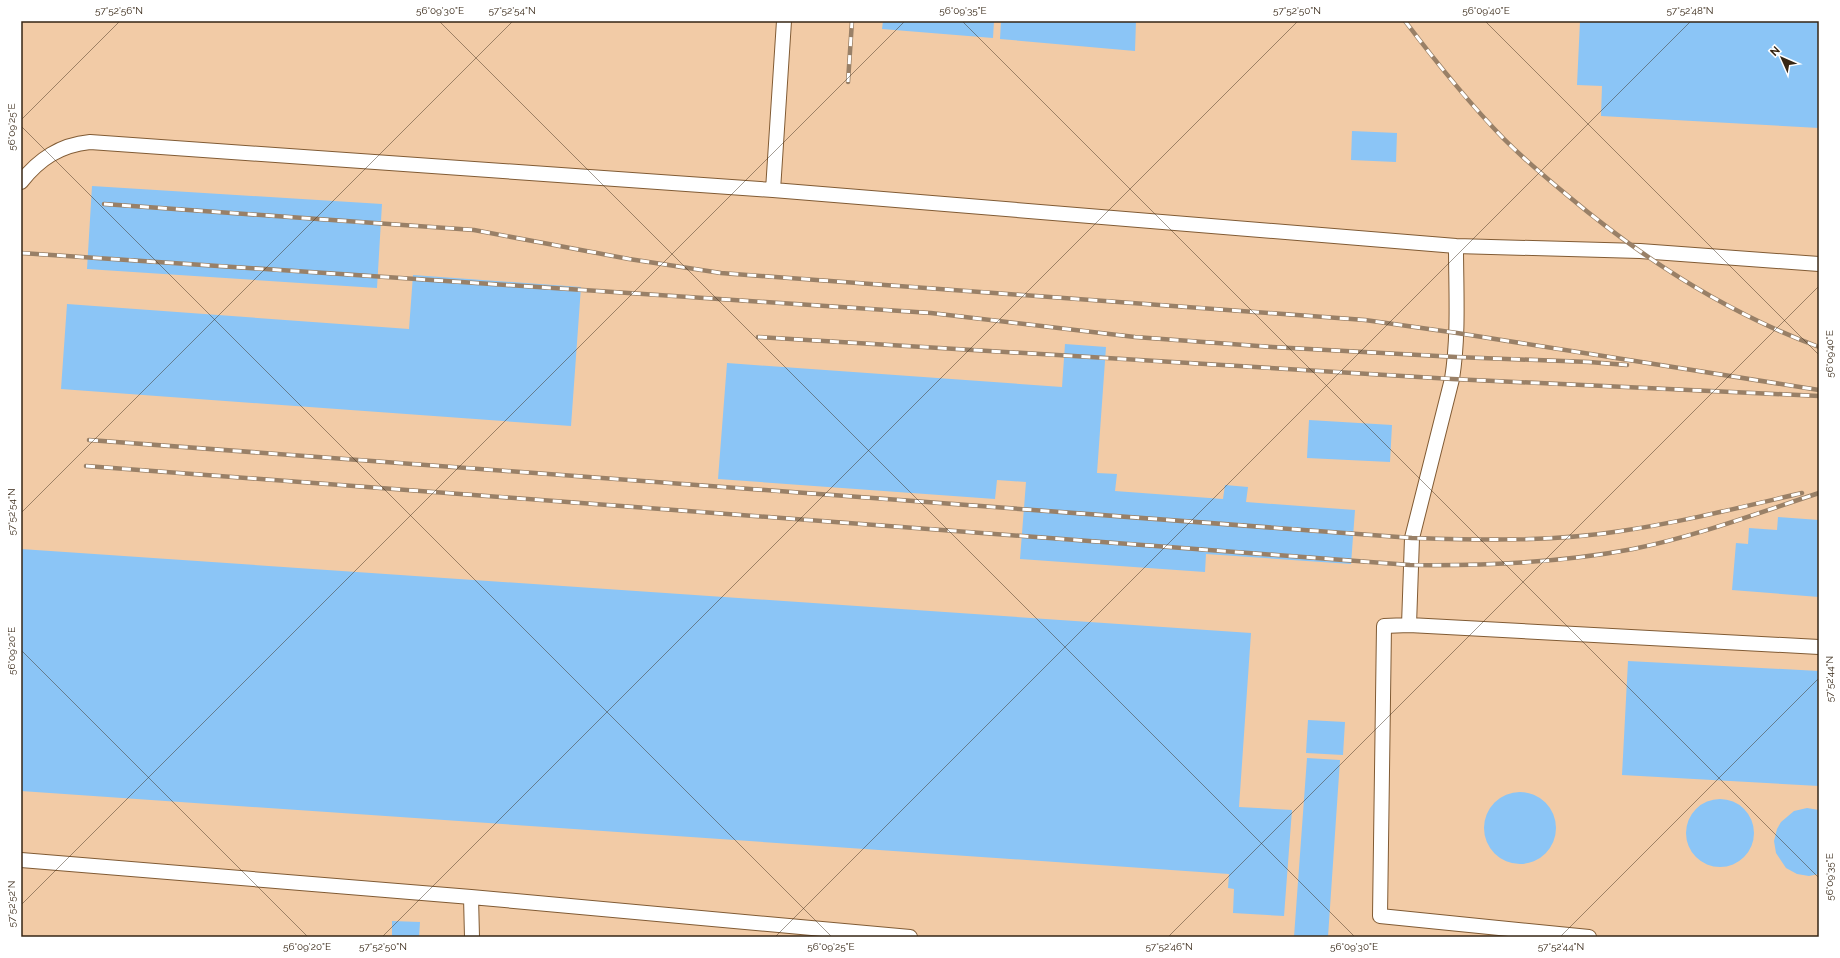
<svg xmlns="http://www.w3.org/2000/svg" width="1840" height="958" viewBox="0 0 1840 958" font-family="Raleway,sans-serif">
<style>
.built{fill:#f2cba6}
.building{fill:#8bc5f6}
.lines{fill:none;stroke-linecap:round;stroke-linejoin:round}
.lane-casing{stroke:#815b34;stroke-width:16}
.lane{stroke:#fff;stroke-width:14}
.rail-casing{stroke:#998067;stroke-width:4.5}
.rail{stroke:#fff;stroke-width:3;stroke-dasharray:9;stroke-linecap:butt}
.ticks{fill:none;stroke:#362615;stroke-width:1;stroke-opacity:0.45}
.neatline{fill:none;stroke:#362615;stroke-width:1.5}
.ticks-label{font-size:10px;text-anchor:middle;fill:#362615}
</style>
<rect width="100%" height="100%" fill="#fddab9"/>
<path class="built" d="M21 21H1819V937H21Z"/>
<path class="building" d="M883 21H994L993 38 882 29Z
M1001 21H1136L1135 51 1000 39Z
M1580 21H1819V128L1601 116 1602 86 1577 85Z
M1352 131 1397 133 1396 162 1351 160Z
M92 186 382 204 377 288 87 269Z
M413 275 581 287 571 426 61 389 67 304 409 329Z
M1065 344 1106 347 1097 473 1117 474 1115 491 1223 499 1225 485 1248 487 1246 502 1355 510 1351 564 1206 554 1205 572 1020 559 1026 482 997 480 995 499 718 479 727 363 1062 387Z
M1309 420 1392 425 1390 462 1307 458Z
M1778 517 1819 520V597L1732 590 1736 543 1748 544 1749 528 1777 530Z
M21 549 1251 633 1239 807 1292 810 1284 916 1233 913 1234 889 1228 888 1229 874 21 791Z
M1628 661 1819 671V786L1622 775Z
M1308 720 1345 722 1343 755 1306 753Z
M1307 758 1340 760 1328 937H1294Z
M1484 828a36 36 0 1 1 72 0a36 36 0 1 1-72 0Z
M1686 833a34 34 0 1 1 68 0a34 34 0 1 1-68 0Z
M1807 808 1819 810V874L1809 876 1797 874 1786 868 1776 853 1774 841 1777 829 1781 822 1794 811Z
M392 921 420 922 419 937H392Z"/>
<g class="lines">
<g class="lane-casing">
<path id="lane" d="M21 182C39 159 60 145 90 142L773 190 1456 246 1640 251 1819 264
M773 190 784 21
M1456 246C1456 290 1459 335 1452 379L1412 538 1409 625 1819 647
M1409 625 1384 626 1380 916 1589 937
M21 860 471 897 910 937
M471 897 472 937"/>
</g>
<use href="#lane" class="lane"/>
<g class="rail-casing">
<path id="rail" d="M1405 21C1436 62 1468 102 1504 139 1524 159 1545 177 1567 195 1642 258 1727 313 1819 347
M848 82 852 21
M104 204 474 230 629 259 721 273 1365 320 1457 333 1819 390
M21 253 931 313 1135 337 1272 347 1456 357 1589 362 1627 365
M758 337 1452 379 1819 396
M89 440 1412 538C1481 540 1552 542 1621 531 1682 522 1742 507 1802 493
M86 466 1410 565C1485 566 1559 563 1633 549 1697 536 1758 513 1819 493"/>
</g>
<use href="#rail" class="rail"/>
</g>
<path class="ticks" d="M439 21 1355 937M962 21 1819 878M1485 21 1819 355M21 120 120 21M21 126 832 937M21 513 513 21M21 650 308 937M21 905 905 21M382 937 1298 21M775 937 1691 21M1168 937 1819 286M1560 937 1819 678"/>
<rect width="1840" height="958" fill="none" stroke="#ffffff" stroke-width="44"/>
<g transform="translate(1782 58) rotate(315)" stroke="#ffffff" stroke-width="3" paint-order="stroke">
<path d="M0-3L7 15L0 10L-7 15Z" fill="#362615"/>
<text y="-6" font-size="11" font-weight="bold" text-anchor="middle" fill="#362615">N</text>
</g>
<rect x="22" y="22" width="1796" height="914" class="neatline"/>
<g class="ticks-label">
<text x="119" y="14">57°52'56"N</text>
<text x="440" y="14">56°09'30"E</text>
<text x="512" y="14">57°52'54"N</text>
<text x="963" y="14">56°09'35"E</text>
<text x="1297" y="14">57°52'50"N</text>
<text x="1486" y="14">56°09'40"E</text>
<text x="1690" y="14">57°52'48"N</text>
<text transform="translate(11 127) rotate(-90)" y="4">56°09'25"E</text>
<text transform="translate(1829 354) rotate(-90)" y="4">56°09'40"E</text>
<text transform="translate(11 512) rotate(-90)" y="4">57°52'54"N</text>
<text transform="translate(11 651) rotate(-90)" y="4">56°09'20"E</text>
<text transform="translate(1829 679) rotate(-90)" y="4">57°52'44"N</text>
<text transform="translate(1829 877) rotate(-90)" y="4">56°09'35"E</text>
<text transform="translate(11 904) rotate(-90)" y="4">57°52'52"N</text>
<text x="307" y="950">56°09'20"E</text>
<text x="383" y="950">57°52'50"N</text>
<text x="831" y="950">56°09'25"E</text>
<text x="1169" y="950">57°52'46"N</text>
<text x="1354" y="950">56°09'30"E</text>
<text x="1561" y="950">57°52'44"N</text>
</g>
</svg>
